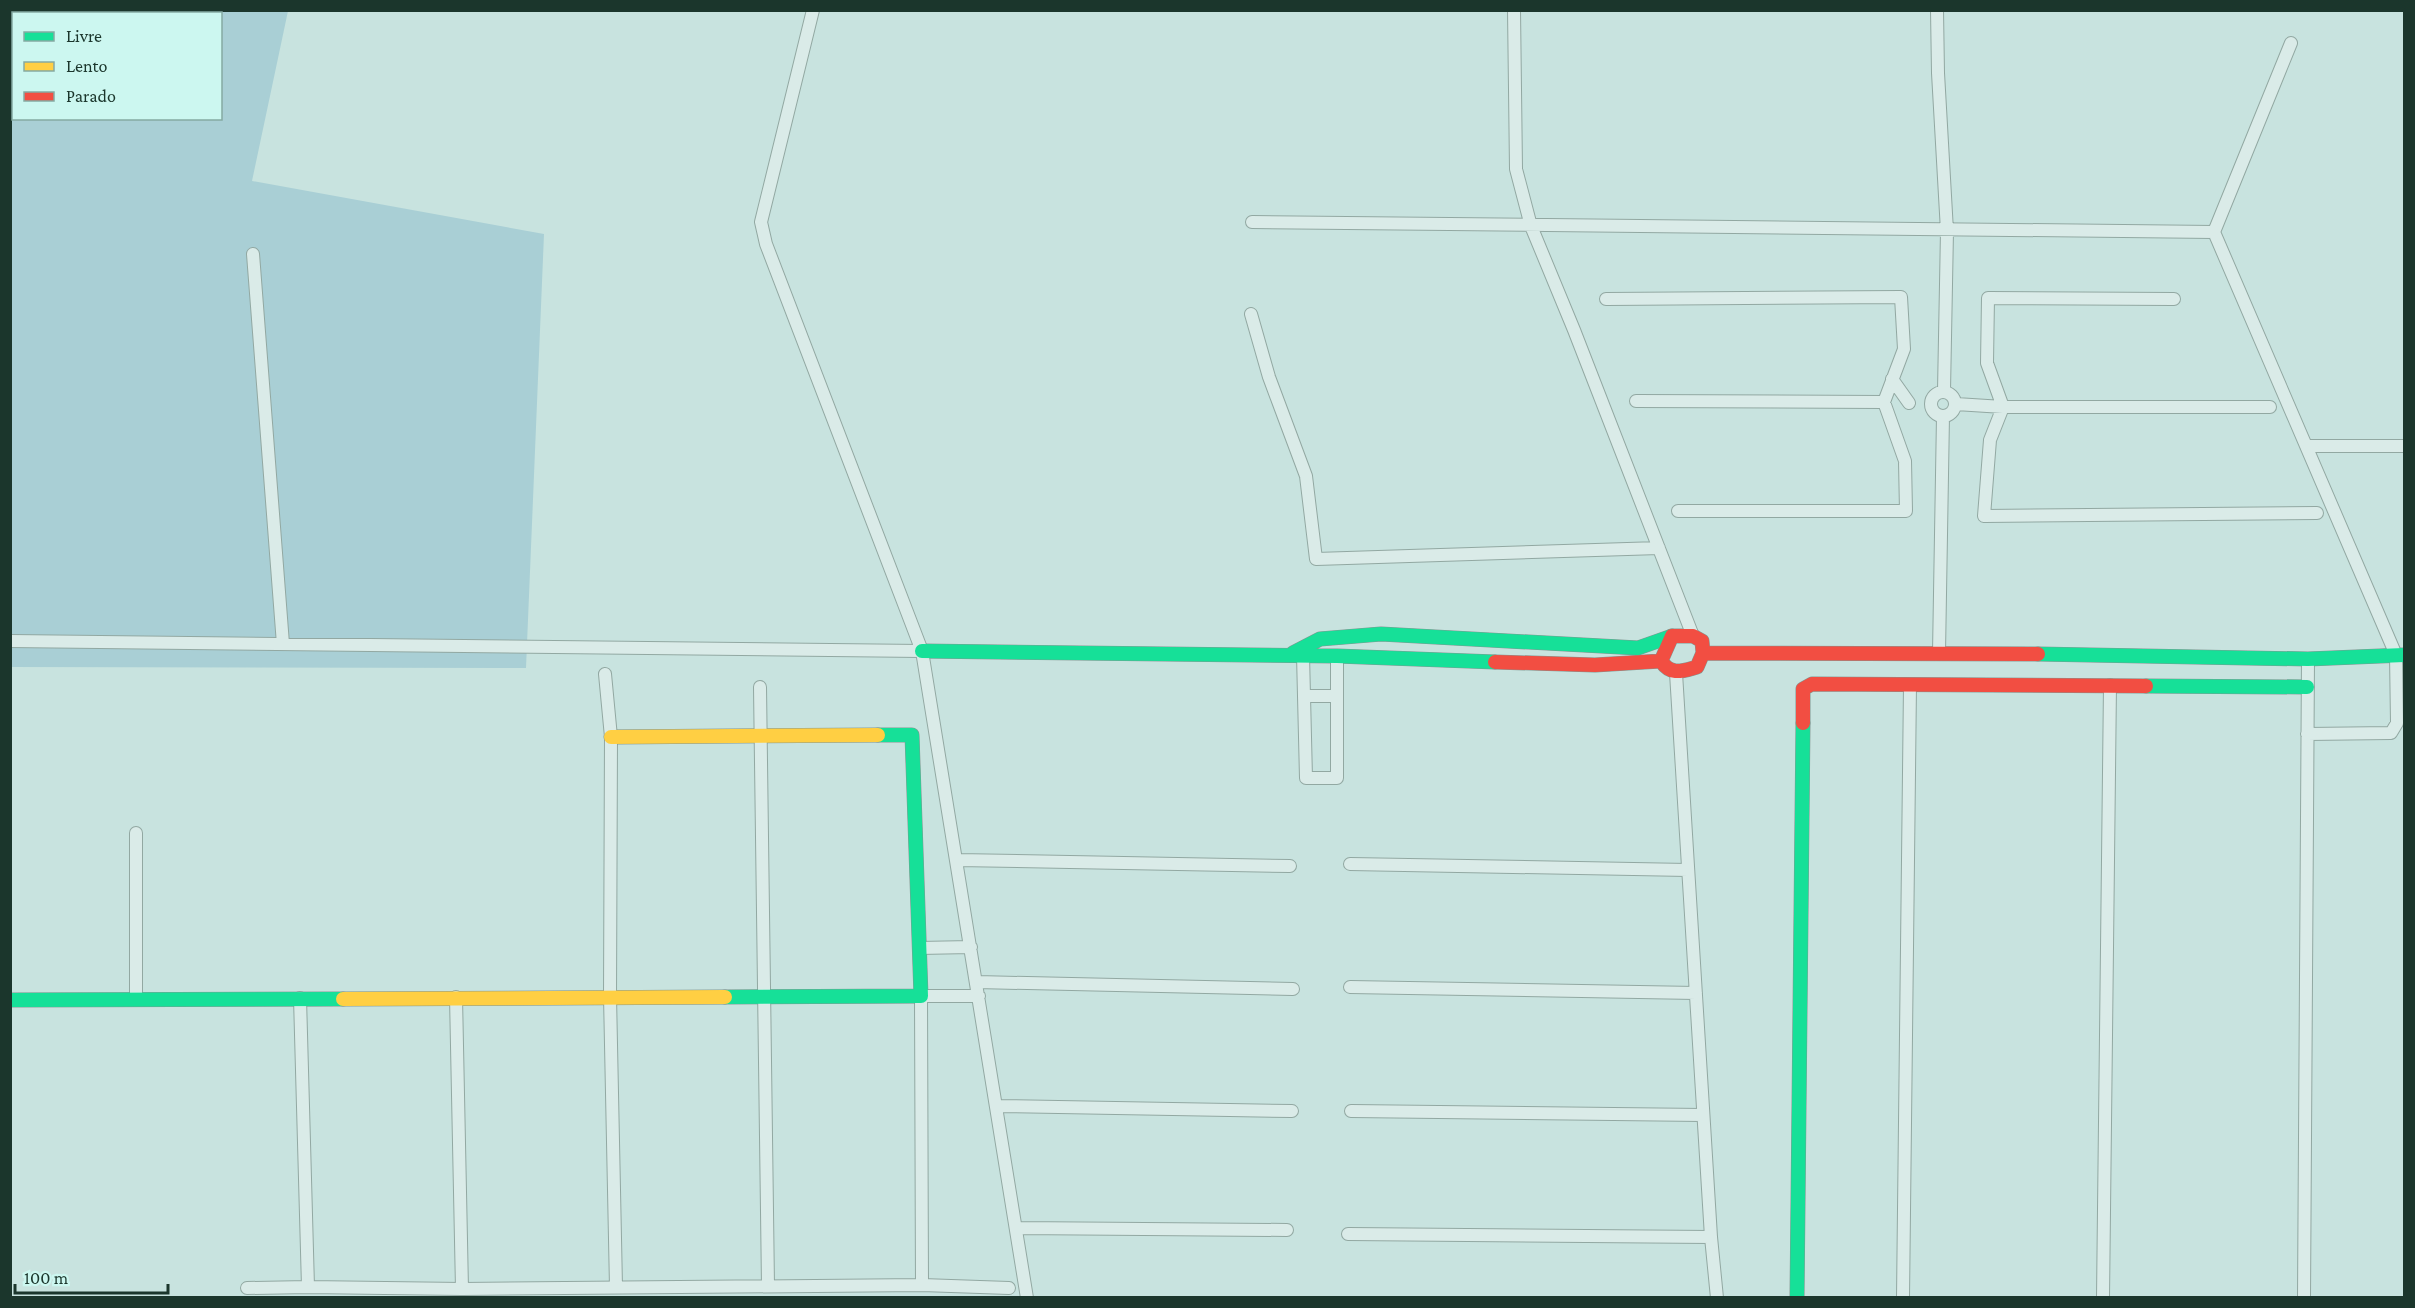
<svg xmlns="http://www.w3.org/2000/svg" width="2415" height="1308" viewBox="0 0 2415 1308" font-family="'Crimson Pro',serif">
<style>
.green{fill:#a9cfd5;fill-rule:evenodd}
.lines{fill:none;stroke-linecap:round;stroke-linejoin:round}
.street-casing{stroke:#92a8a2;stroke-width:14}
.fast-casing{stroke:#829792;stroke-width:15}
.slow-casing{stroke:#829792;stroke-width:15}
.jam-casing{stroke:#829792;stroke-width:15}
.street{stroke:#daebe8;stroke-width:12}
.fast{stroke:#16e098;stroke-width:14}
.slow{stroke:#ffcf43;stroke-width:14}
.jam{stroke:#f24e42;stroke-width:14}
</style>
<rect width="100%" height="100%" fill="#c8e3df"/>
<path class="green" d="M11 11H288L252 181 544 234 526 668 11 667ZM14 14H220V118H14Z"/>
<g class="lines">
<g class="street-casing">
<path id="street" d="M813 10 761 222 766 244 922 651 1027 1298
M1514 10 1516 169 1531 226 1574 330 1693 636
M1937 10 1938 73 1947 231 1944 391
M2291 43 2214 232 2396 655 2397 723 2391 733 2307 734
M1252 222 2214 232
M253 254 283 644
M1606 299 1901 297 1904 349 1884 402 1905 461 1906 511H1678
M2174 299 1988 298 1987 363 2003 407 1990 440 1984 516 2317 513
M1251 314 1269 377 1306 476 1316 559 1659 548
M1892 379 1909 403
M1931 404a12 12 0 1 1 24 0a12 12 0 1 1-24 0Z
M1636 401 1884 402
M1956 404 2003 407H2270
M2306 446H2404
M10 641 922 651
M1939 653 1943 416
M1303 655 1306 778H1337V656
M1676 673 1711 1237 1717 1298
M605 674 611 737 610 996 616 1287
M760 687 768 1286
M1304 696H1337
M957 860 1290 866
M1350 864 1688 870
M919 948 971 947
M977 982 1293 989
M1350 987 1696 993
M456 997 462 1289
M300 998 308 1287 462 1289 922 1285 1009 1288
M136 999V833
M997 1106 1292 1111
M1351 1111 1703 1115
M1016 1228 1287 1230
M1348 1234 1711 1237
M922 1285 921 996H979
M247 1288 308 1287
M1903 1298 1910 685
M2103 1298 2110 685
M2304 1298 2308 659"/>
</g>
<g class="fast-casing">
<path id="fast" d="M922 651 1337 656 1495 662
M1293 653 1320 639 1381 634 1638 648 1672 636
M2038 654 2308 659 2404 655
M2146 686 2307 687
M725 997 921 996 912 735H878
M10 1000 343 999
M1797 1298 1803 723"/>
</g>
<g class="slow-casing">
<path id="slow" d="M611 737 878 735
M343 999 725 997"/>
</g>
<g class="jam-casing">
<path id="jam" d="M1672 636H1693L1702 641 1703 653 1697 667C1682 671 1671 676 1661 661Z
M1703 653 2038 654
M1495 662 1595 665 1661 661
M1803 723V689L1812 684 2146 686"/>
</g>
<use href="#street" class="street"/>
<use href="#fast" class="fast"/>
<use href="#slow" class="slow"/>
<use href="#jam" class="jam"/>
</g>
<rect width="2415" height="1308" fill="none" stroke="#1b362c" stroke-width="24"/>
<rect x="12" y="12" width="210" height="108" fill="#ccf7f0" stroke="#85aaa2" stroke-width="1.5"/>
<rect x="24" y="32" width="30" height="9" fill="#16e098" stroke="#85aaa2" stroke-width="1.5"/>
<text x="66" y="42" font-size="18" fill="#1b362c">Livre</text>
<rect x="24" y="62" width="30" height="9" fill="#ffcf43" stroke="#85aaa2" stroke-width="1.5"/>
<text x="66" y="72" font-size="18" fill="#1b362c">Lento</text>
<rect x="24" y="92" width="30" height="9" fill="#f24e42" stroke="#85aaa2" stroke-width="1.5"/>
<text x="66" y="102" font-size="18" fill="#1b362c">Parado</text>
<path d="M15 1284v9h153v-9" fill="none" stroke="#1b362c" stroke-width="3"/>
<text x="24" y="1284" font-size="18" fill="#1b362c" stroke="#ccf7f0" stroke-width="4.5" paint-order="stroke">100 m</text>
</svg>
